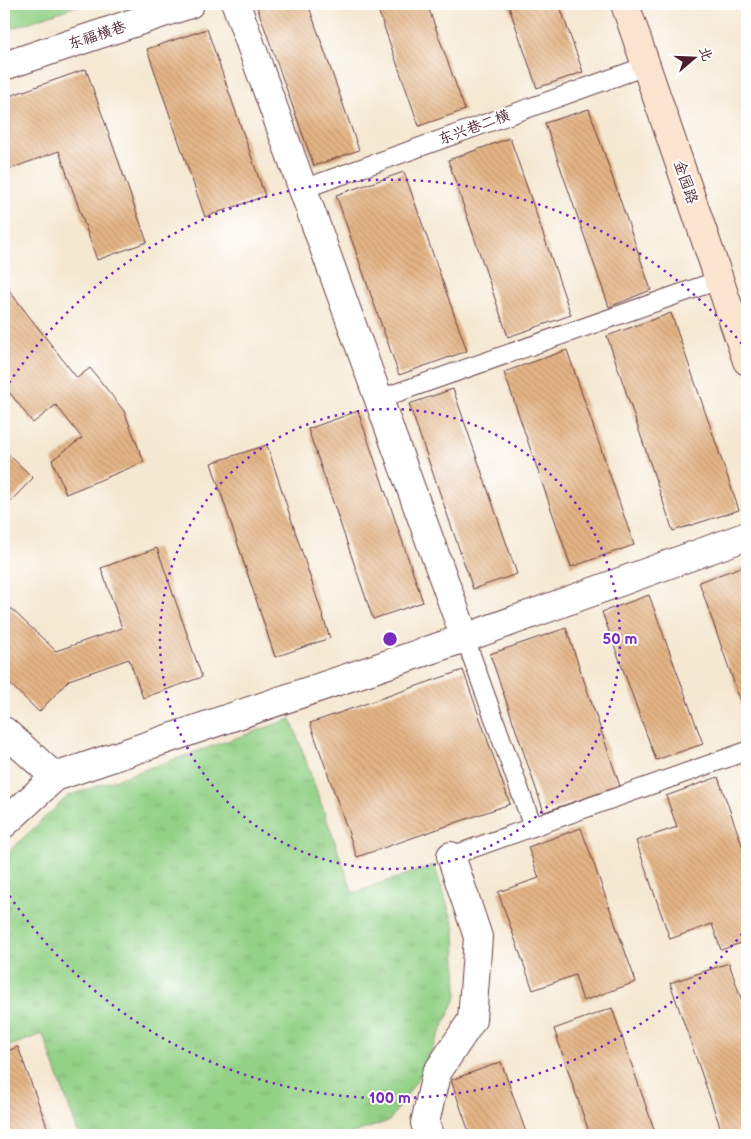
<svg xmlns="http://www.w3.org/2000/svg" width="751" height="1139" viewBox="0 0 751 1139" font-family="'Balsamiq Sans','LXGW WenKai TC',sans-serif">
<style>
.grass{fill:url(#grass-tufts);stroke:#6e7858}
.garden{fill:#93d186;stroke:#6e7858}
.building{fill:url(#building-back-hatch)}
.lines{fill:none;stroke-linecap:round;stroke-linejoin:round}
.lane-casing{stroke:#643d44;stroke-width:20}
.street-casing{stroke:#643d44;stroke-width:30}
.secondary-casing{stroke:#643d44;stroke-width:30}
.lane{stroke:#fff;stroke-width:18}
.street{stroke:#fff;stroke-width:28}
.secondary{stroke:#fce5d0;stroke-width:28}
.ring{fill:none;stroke:#7b2cbf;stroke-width:2.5;stroke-dasharray:2.5 5}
.labels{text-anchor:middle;stroke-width:4;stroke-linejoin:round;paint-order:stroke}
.street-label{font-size:15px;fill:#4a1f2b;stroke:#fff}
.centre{fill:#7b2cbf;stroke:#fff;stroke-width:2.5}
.ring-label{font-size:15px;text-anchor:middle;font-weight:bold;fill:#7b2cbf;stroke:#fff;stroke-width:4;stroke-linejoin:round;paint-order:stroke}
</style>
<defs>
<pattern id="grass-tufts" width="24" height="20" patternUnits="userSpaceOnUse" patternTransform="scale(1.25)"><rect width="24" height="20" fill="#93d186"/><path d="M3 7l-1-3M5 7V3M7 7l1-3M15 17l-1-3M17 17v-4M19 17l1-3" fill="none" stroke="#80b374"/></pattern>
<pattern id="building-back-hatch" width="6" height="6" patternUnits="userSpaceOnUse" patternTransform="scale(1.25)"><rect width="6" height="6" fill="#e3b485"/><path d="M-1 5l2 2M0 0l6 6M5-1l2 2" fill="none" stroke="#c49a73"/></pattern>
</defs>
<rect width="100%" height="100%" fill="#fff"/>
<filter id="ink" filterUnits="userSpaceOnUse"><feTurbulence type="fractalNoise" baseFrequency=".02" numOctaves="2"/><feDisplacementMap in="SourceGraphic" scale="10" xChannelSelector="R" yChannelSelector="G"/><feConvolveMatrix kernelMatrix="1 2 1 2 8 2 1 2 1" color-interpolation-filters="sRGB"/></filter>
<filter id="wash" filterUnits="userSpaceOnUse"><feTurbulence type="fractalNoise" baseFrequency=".0096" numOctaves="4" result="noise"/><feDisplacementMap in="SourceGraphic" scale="20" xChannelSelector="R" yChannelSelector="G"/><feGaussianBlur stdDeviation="1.12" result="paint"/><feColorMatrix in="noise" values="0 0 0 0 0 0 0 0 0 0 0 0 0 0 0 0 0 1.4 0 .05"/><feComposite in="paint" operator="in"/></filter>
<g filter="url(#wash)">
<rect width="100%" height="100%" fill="#f5e8d2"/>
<path class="grass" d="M291 719 353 893 434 865 455 928 457 996 421 1074 389 1121 347 1135H79L43 1034 4 1048V856L68 796Z"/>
<path class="garden" d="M4 4H82L4 31Z"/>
<g id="blocks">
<path class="building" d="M256 4H308L359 150 314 166Z
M376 4H427L465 110 419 126Z
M508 4H559L583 72 537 88Z
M207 29 265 196 205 217 147 49Z
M86 69 147 242 97 260 59 151 4 171V98Z
M589 109 651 290 609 307 545 123Z
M510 138 571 315 508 337 448 160Z
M404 172 467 351 399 375 336 195Z
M4 284 77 378 90 368 124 411 144 462 66 494 52 460 82 438 56 405 33 423 4 385Z
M671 313 739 510 673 531 607 336Z
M567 350 634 545 571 567 504 372Z
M453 389 517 574 473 589 409 404Z
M358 411 423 602 373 619 308 429Z
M267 445 330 638 275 657 211 463Z
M4 450 33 478 4 508Z
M157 548 202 677 143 698 129 659 69 680 39 712 4 678V602L56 651 122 628 101 568Z
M747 565V720L699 582Z
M649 595 703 744 656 760 602 612Z
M566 628 620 786 544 812 490 654Z
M463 670 510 804 357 857 310 723Z
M718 777 747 859V941L721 950 712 924 670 939 636 841 677 827 666 796Z
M581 828 636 982 583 1001 575 975 533 990 498 892 539 878 528 847Z
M729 963 747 1016V1135H723L670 983Z
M612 1008 656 1135H590L554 1029Z
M18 1047 50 1135H4V1052Z
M501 1062 527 1135H470L451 1080Z"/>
</g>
</g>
<g filter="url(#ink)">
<use href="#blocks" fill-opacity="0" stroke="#643d44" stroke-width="1"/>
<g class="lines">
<g class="lane-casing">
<path id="lane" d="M303 189 646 66
M379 399 719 280
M465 638 533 827
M451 856 747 751"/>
</g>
<g class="street-casing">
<path id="street" d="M236 4 465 638
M4 66 190 4
M4 731 55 777
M4 824 55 777 465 638 747 536
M429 1135 425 1123 436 1074 472 1020 478 937 451 856"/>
</g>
<g class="secondary-casing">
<path id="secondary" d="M625 4 747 361"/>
</g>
<use href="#lane" class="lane"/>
<use href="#street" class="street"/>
<use href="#secondary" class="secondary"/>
</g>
</g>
<g class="ring">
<circle cx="390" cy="639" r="230"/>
<path d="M747 928A459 459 0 0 1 5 889M5 389A459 459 0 0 1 747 350"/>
</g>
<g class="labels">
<g class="street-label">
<text transform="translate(97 35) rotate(-18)" y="5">东福横巷</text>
<text transform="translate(474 127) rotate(-20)" y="5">东兴巷二横</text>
<text transform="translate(686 182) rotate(71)" y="5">金园路</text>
</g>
</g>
<circle cx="390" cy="639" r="8" class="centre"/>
<g class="ring-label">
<text x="620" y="644">50 m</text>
<text x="390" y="1103">100 m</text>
</g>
<rect width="751" height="1139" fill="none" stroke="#fff" stroke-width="20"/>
<g transform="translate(694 58) rotate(71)" stroke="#ffffff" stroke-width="4" paint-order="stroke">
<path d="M0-4L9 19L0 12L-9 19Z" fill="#4a1f2b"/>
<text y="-8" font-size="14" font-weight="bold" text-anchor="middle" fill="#4a1f2b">北</text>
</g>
</svg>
